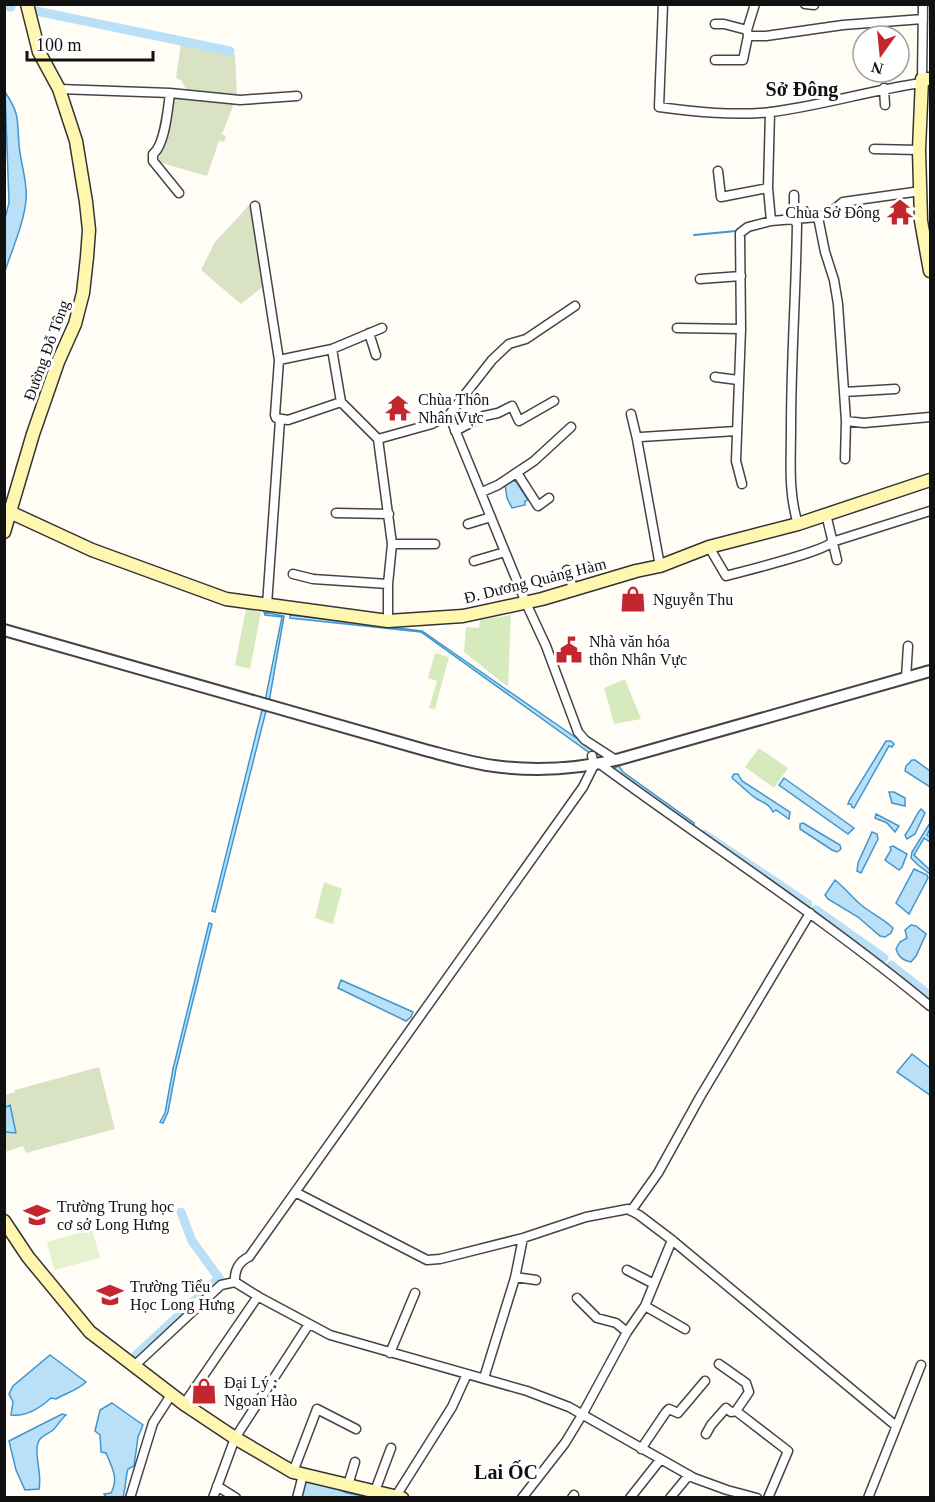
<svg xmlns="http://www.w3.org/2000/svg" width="935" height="1502" viewBox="0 0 935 1502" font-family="'Times New Roman',serif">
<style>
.green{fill:#d5ebbd}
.cemetery{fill:#d9e3c4}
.pitch{fill:#e6f2cf}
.water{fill:#b9e0f7;stroke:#3f96cf;stroke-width:1.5}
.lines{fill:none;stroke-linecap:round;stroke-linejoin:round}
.stream{stroke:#3f96cf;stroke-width:2}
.canal{stroke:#b9e0f7;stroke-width:9}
.minor-casing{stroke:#444;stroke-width:11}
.tertiary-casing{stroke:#444;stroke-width:14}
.secondary-casing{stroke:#333;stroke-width:15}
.minor{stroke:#fff;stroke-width:8}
.tertiary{stroke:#fff;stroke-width:10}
.secondary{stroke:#fff6b0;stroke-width:12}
.labels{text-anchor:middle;stroke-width:6;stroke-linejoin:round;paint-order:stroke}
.poi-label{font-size:16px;fill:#111;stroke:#fff;text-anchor:start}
.street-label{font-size:16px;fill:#111;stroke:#fff}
.quarter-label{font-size:20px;font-weight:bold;fill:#111;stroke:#fff}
</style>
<rect width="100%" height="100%" fill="#fffdf5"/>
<path class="green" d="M246 609 261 612 250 669 235 665Z
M511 615 508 687 464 652 466 627 479 628 480 620Z
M435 653 449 657 435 709 429 708 437 681 428 678Z
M625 679 641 719 614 724 604 688Z
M759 748 788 768 774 788 745 767Z
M324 882 342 889 333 924 315 918Z"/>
<path class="cemetery" d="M181 43 235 54 237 96 222 134 226 136 224 142 219 141 207 176 158 162 174 97 192 100 181 80 176 78Z
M251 203 270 281 241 304 201 270 215 242Z
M99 1067 115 1129 26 1153 23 1146 5 1152V1095L15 1092V1090Z"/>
<path class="pitch" d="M92 1229 100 1258 54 1270 47 1242Z"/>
<path class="water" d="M5 92C20 114 17 120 19 144 20 162 28 182 26 200 24 223 12 250 5 271V218L9 203Z
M515 480 528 500 525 501V505L512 508 507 498 505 485Z
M264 612 284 616 269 702 265 701 282 617 265 615Z
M290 615 422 631 605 758 601 761 421 632 290 618Z
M262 710 266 711 215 912 212 911Z
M886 741H891L894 744 892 747 889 746 854 808 852 807 851 804H848L849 801Z
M912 760H915L930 771V787L905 771 906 766Z
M619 766 623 772 694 823V826L692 827 611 769Z
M734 774H738L742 781 790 812 789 819 776 810 773 812C769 804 764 803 757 799 750 795 741 785 733 779L732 777Z
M784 778 854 828 848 834 779 785Z
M889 792H894L905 798V806L892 803Z
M921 809 925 813 915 834 907 839 905 835C911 828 916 814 921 809Z
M876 814 899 826 895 832 887 823 875 818Z
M803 823 840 845 841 849 837 852 832 850 800 829V824Z
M930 823V829L927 835 930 837V842L924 838 914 855 930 870V874L918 865 911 858 912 852Z
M872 832 877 834 878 839 861 873 857 871 858 863Z
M893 846 907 854 902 867 899 870 885 860 891 850 890 847Z
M914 869 927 875 928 878 909 914 896 903Z
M835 880C845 888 851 896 860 904 870 913 883 918 893 928L891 933 885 937 880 936 858 917 828 899 825 895Z
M209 923 212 924 176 1069 168 1112 163 1123 160 1122 165 1113 173 1069Z
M911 925 916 926 926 934 916 956 911 962C903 960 899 958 896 949L900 942 907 938 905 930Z
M341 980 413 1012 411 1017 406 1021 338 988Z
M912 1054 930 1068V1095L897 1072Z
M10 1105 16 1133 5 1132 4 1108Z
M50 1355 86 1382C78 1390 66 1393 56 1399L51 1398C40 1408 26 1417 11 1415L13 1402 9 1394 13 1386Z
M112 1403 143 1425 138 1437 134 1466 128 1469C125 1479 126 1488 123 1497H106L104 1494 111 1493C119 1479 112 1467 106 1453L101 1452 100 1435 95 1431 100 1410Z
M62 1414 66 1415C61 1419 58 1425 53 1430 50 1433 45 1434 41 1438 31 1447 43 1474 39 1489L25 1490 16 1470 9 1441Z
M306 1476 347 1493 368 1497 301 1498Z"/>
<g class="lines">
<path class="stream" d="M694 235 736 231"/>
<path class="canal" d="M4 6 11 7
M36 11 230 51
M704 834 808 904
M816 910 884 958
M891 965 930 996
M135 1356 219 1278 192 1241 181 1212"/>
<g class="minor-casing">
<path id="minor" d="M663 4 659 107C696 112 734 116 771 112 821 106 871 90 921 83
M755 4 747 30 748 36H766L843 25 923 19
M805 4 814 5
M715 24H724L747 30
M715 60H743L748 36
M922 79 923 4
M884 88 885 105
M59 89 170 93 240 100 297 96
M170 93C168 108 165 145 153 154V161L179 193
M770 112 768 188 771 221
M874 149 919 150
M718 171 721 197 768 188
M794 195V220L797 224C796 292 791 360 791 428 791 460 788 493 798 524
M255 206 279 360 275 415 276 418 288 420 341 402
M818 217 825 252 834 280 838 304 846 421 845 459
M700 279 741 276
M382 328 332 349 341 402 378 439 392 544 388 584V621
M677 328 741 329
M369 333 376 355
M279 360 332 349
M715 377 738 380
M844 392 895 389
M631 414 637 439
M449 415 526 603 546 646 578 732 585 740 616 760
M846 421 864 423 930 417
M455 431 484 416 498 413 512 406 519 421 554 401
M378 439 432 424 449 415 492 360 509 344 526 339 575 306
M517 473 538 506 549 498
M742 484 736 461 741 329 740 233 748 227 771 221 818 217 831 212 843 202 921 191
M482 492 498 485 534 461 571 427
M336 513 389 514
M826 514 837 560
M468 524 491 517
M392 544H435
M709 547 726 576C744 571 823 552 832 542L930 511
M474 561 505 552
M660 566 637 439 641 437 736 431
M567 570 574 590
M293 574 313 579 388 584
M267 605 280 420
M906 678 908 646
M600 764C710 845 825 919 930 1006
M295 1192 427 1260 440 1259 523 1238 586 1217 628 1209 639 1215 672 1240 896 1426
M631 1211 658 1173 700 1097 810 913
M627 1270 654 1284
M515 1277 536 1280
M235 1282C234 1271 239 1261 249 1257L583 787 594 765 592 756
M577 1298 597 1318 616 1323 627 1332
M645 1306 685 1329
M390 1353 415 1293
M719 1364 746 1383 749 1392 736 1411 788 1451 768 1498
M133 1367 221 1285 235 1282 259 1297 330 1335 527 1391 569 1407 592 1420 694 1478 727 1490 757 1498
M484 1378 515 1278 523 1238
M184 1404 258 1296
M706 1434 711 1425 726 1408 731 1412 736 1411
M641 1449 666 1412 669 1409 678 1413 705 1381
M293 1472 317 1409 356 1429
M348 1485 355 1462
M217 1486 236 1498
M375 1491 391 1448
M396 1496 452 1407 467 1374
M130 1498 153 1423 171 1395
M213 1498 235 1438 309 1324
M297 1498 303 1475
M522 1498 565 1443 582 1415 627 1332 645 1306 672 1240
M572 1498 574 1495
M630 1498 660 1460
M670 1498 689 1475
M868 1498 921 1365"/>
</g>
<g class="tertiary-casing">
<path id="tertiary" d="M4 630 425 750C448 756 471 763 494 766 537 772 578 769 620 759L930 671"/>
</g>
<g class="secondary-casing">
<path id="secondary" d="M930 79H922L919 150 921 221 930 271
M10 508 14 514 92 550 226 599 388 621 463 616 542 599 636 571 660 566 709 547 798 524 930 480
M4 532 33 434 58 362 75 324 83 293 87 257 89 230 86 202 76 141 59 89 39 52 27 4
M4 1221 28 1257 90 1332 184 1404 235 1438 293 1472 402 1498"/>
</g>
<use href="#minor" class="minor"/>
<use href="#tertiary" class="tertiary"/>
<use href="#secondary" class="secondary"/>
</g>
<defs>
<g id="temple-bare" transform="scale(2.07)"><path d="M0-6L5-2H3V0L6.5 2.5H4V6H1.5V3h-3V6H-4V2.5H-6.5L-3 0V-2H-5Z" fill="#c4262e" stroke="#fff" stroke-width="2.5" paint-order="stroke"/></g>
<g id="shop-bare" transform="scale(2.07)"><path d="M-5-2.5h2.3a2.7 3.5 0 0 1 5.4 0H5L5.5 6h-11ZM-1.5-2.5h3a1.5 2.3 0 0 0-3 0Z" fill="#c4262e" stroke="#fff" stroke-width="2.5" paint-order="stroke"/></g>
<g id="civic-bare" transform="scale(2.07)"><path d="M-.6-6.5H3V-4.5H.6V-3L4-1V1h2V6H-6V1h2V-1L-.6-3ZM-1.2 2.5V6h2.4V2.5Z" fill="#c4262e" stroke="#fff" stroke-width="2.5" paint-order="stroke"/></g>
<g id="school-bare" transform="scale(2.07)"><path d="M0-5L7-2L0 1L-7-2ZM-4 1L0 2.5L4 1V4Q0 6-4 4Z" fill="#c4262e" stroke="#fff" stroke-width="2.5" paint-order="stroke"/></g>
</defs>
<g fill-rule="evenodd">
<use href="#temple-bare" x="900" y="212"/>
<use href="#temple-bare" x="398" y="408"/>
<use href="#shop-bare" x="633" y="599"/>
<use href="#civic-bare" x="569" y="650"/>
<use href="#school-bare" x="37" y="1215"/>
<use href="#school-bare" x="110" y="1295"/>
<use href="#shop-bare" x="204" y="1391"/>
</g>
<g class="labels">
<g class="poi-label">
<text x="880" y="218" text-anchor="end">Chùa Sở Đông</text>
<text x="418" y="405">Chùa Thôn<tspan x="418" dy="18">Nhân Vực</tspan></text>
<text x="653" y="605">Nguyễn Thu</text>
<text x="589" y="647">Nhà văn hóa<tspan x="589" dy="18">thôn Nhân Vực</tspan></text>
<text x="57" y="1212">Trường Trung học<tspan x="57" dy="18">cơ sở Long Hưng</tspan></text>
<text x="130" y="1292">Trường Tiểu<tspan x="130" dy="18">Học Long Hưng</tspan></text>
<text x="224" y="1388">Đại Lý :<tspan x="224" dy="18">Ngoan Hào</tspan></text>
</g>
<g class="street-label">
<text transform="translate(46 350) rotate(-70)" y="6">Đường Đỗ Tông</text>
<text transform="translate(535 580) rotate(-14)" y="6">Đ. Dương Quảng Hàm</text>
</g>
<g class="quarter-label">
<text x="802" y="96">Sở Đông</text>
<text x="506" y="1479">Lai ỐC</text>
</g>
</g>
<rect width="935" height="1502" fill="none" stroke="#111111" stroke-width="12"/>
<g transform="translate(881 54) rotate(195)"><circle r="28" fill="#ffffff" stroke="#a0a0a0" stroke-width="1.5"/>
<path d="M0-4.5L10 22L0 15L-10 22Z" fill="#c4262e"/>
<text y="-9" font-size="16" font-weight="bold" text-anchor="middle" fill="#111111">N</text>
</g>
<path d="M27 51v9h126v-9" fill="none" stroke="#111111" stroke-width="3"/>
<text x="36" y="51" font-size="18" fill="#111111" stroke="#ffffff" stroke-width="4.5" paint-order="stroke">100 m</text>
</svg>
